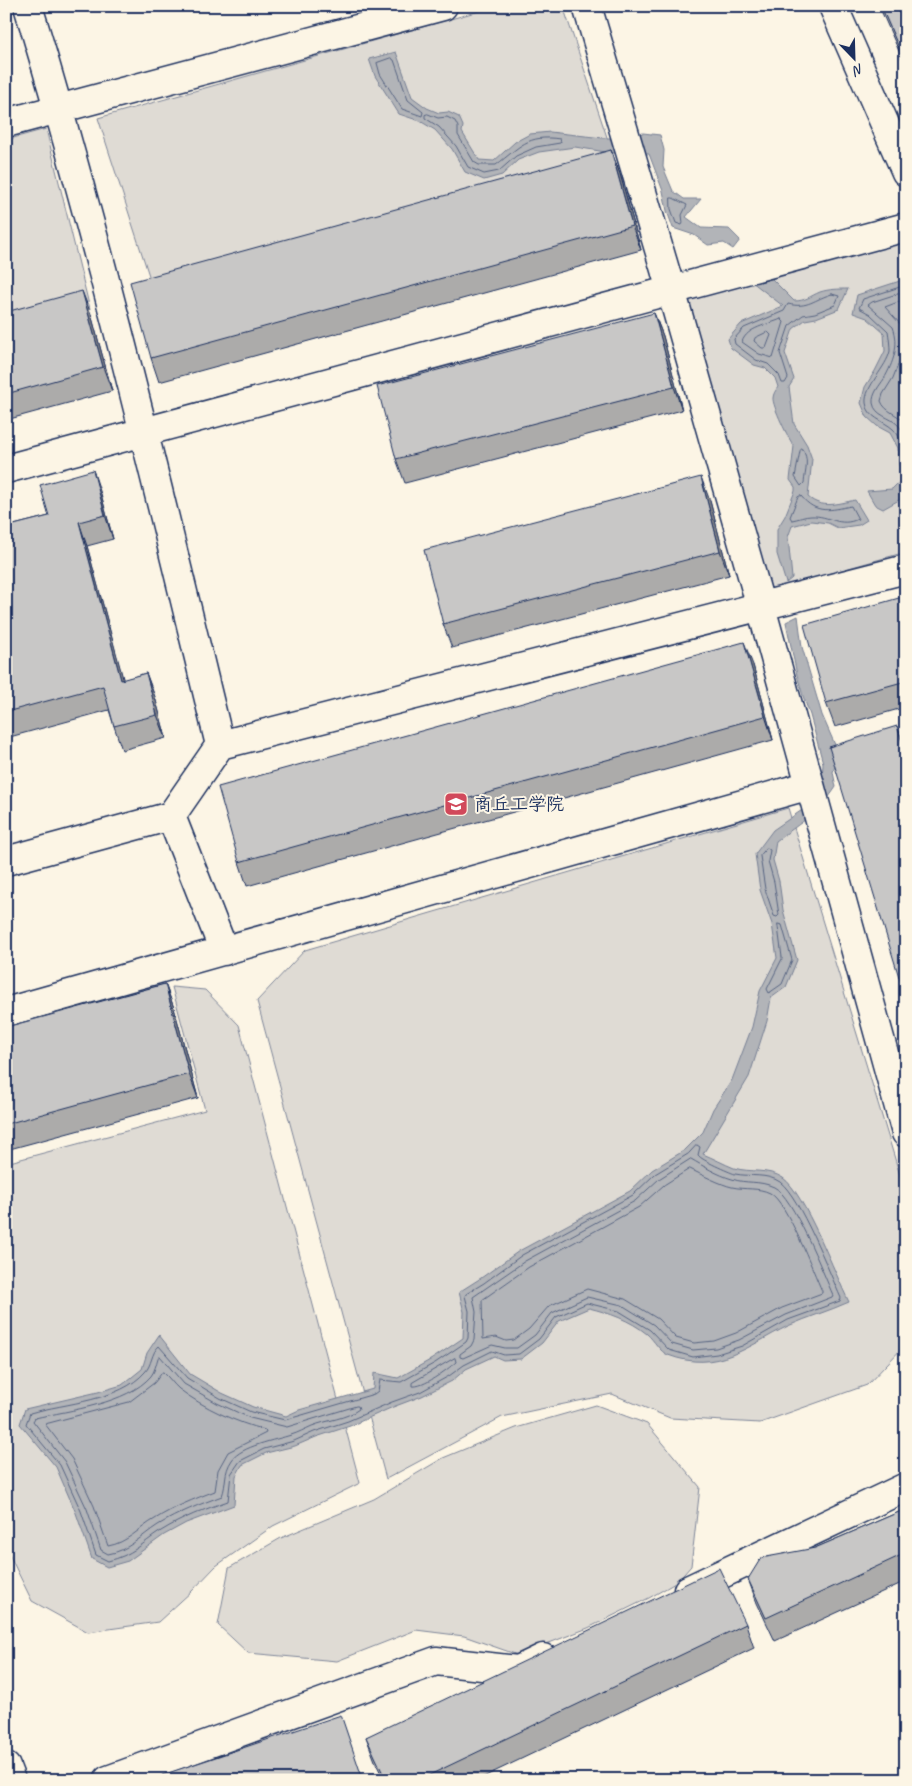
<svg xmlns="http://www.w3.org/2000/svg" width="912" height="1786" viewBox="0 0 912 1786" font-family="Caveat,'LXGW WenKai TC',sans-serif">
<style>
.green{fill:#dfdbd4;stroke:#7d8599}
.water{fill:#b2b4b8;stroke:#767f94}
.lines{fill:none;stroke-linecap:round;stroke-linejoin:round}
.shore{stroke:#576482;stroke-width:1}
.minor-casing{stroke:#1b2f5e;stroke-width:31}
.minor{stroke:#fcf5e5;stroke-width:28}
.wall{fill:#acabaa;stroke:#1b2f5e}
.shaded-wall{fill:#8c8b8b;stroke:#1b2f5e}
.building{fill:#c8c7c6;stroke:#1b2f5e}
.labels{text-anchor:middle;stroke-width:4;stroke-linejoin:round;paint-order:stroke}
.poi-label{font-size:18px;fill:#1b2f5e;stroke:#fcf5e5;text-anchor:start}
</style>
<rect width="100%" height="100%" fill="#fcf5e5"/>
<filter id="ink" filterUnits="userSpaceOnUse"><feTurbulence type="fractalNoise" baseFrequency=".02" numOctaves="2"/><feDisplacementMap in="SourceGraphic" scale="10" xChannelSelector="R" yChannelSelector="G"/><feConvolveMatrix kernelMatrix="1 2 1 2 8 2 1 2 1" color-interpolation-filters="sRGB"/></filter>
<g filter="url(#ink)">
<path class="green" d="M497 6H563L617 167 153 288 98 118Z
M46 129 90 309 6 331V140Z
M906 238V552L766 591 678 294Z
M788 808 906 1195V1344L867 1385 760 1423 670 1418 612 1394 502 1417 386 1479 257 1001 305 950Z
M172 987 205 990 239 1025 360 1483 273 1526 216 1566 192 1591 158 1622 88 1632 32 1601 6 1548V1163L205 1110Z
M596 1405 647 1424 700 1487 691 1566 677 1582 649 1598 588 1628 518 1655 464 1636 416 1630 337 1661 248 1653 218 1625 229 1568 281 1538 374 1499 443 1458 516 1428Z"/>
<path class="water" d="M396 52 412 97 427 108 439 113 448 112 459 117 463 126 462 132 479 160 494 161 515 142 530 134 550 132 603 138H620L643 133 660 135 664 150 663 167 673 191 684 199H701L686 217 701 228 729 229 740 240 733 249 724 243 708 245 694 235 673 228 667 211 663 191 649 154 612 153 575 147 539 152 518 160 502 175 484 180 465 172 452 149 435 130 420 121 399 114 375 76 369 59Z
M764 271 794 301C806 301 810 296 820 292 829 289 839 289 848 289L839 309 816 318 805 320 793 329 785 353 794 379 789 387 794 424 807 445 812 459 808 497C822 509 837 504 855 500L867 520 859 525 838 528 828 523 811 521 792 526 788 537 792 578 786 583 777 554V529L785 516 795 491V487L790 480 794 446C789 440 772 405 773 398 773 394 776 390 778 387L775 378 765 368 754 365 731 348 728 339 741 324 783 306 747 278Z
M906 279V496L883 509 875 505 867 491 892 489 904 477 899 465 898 448 890 433 877 426 867 417 861 403 865 387 875 371 885 351 884 333 867 318 853 313 857 295Z
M798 616 802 647 822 715 839 754 833 772 836 787C819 813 800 823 776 841L773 860 779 881 783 910 797 960 786 987 771 998 767 1021 749 1077 703 1154C713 1158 724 1164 734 1168 750 1173 768 1168 783 1178 804 1192 836 1276 849 1302 829 1311 808 1317 788 1326 747 1346 718 1374 668 1355 660 1352 654 1340 647 1334 630 1320 609 1313 589 1308L559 1321 542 1343 521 1359 503 1360 494 1356 466 1369 452 1381 422 1396 393 1407 350 1426 316 1437 295 1446 266 1453 242 1465 236 1476 234 1505 186 1523 164 1535 128 1561 107 1567 92 1559 76 1513 56 1467 20 1424 25 1409 98 1392 122 1385 142 1369 147 1353 159 1335 190 1374 222 1393 253 1407 286 1416 299 1410 373 1389 374 1373 398 1378 432 1359 463 1338 464 1312 459 1292 481 1278 519 1251 630 1191 652 1170 685 1150 703 1132 713 1109 732 1080 752 1027 760 991 777 958 772 924 760 890 755 854 773 830 805 808 822 783 823 763 810 715 803 696 797 675 786 622Z"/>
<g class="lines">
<path class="shore" d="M391 58 394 60 408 100 423 112 422 116 402 109 380 74 377 63Z
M428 114 438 118 447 117 455 121 458 127V135L474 162 479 165H496C520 147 527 134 560 139L561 142 560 143 536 147 516 156 499 171 484 174 468 167 456 146 439 127 425 118V115Z
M671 198H673L687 205 682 215 683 223 682 225 676 223 671 209Z
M906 285 863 299 859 308 870 314 888 331C889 337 890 345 890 351 887 367 864 387 866 403 868 418 883 420 893 429 905 439 900 456 906 468
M906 291 872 302 868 305 893 327C900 345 893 363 884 379 880 385 872 394 873 403 875 416 891 417 898 425 902 429 904 434 906 439
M832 294 839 296 835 305 815 313 803 315 789 326 780 353 788 378 785 383H782L779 375 768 364 756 360 735 344 734 339 744 328 784 311 788 304C808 309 814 299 832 294Z
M906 299 885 307 901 325 903 352 893 378 883 394 881 401C885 412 898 414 906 423
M781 319 784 322 773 358 759 354 742 342C747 327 768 325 781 319Z
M768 332 771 335 766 348H762L754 341 755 338Z
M802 449C810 458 805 472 804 483L801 486 795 477 800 451Z
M801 496C816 515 831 510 851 506L858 519C839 528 830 515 811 516 805 516 798 519 792 520L790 517 798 497Z
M767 848 770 850 768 861 774 882 779 915 777 917 774 916 765 889 760 856Z
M778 924 782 925 792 960 782 984 769 993 767 989 782 959Z
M697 1145 700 1147 698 1155C701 1160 729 1172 735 1174 750 1177 767 1173 780 1182 800 1197 829 1272 841 1298L840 1301 788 1320 742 1346 717 1354 693 1357 669 1350 650 1330 619 1311 587 1303 556 1317 539 1339 519 1354 504 1355 492 1351 464 1365 449 1376 420 1392 392 1402 348 1421 314 1432 294 1441 264 1449 240 1461 231 1474 228 1501C205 1509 182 1518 161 1531 141 1544 133 1555 108 1561L96 1555 81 1511 60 1465 26 1424 30 1413C65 1403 120 1401 145 1372 152 1365 151 1353 159 1346L187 1378 220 1398 251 1412 285 1420 374 1394 378 1391 380 1380 401 1382 435 1363 466 1342 468 1338 469 1311 465 1296 466 1294 484 1283 522 1255 633 1195 655 1174 688 1154Z
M691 1159C703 1166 718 1175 732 1179 746 1184 759 1180 774 1187 793 1196 823 1273 833 1295L832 1297 786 1315 739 1340 716 1348 693 1350 672 1344 654 1325 622 1305 587 1297 552 1313 535 1335 517 1348H505L492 1345 463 1358 460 1357V1354L471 1346 474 1340 476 1312 473 1297 525 1261 635 1201 659 1179Z
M690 1169C700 1174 722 1185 732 1187 745 1190 758 1187 770 1193 787 1202 813 1271 822 1291V1293L782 1308 736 1333 714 1341 694 1343 676 1338 658 1319 625 1299 587 1289 549 1306 529 1329 514 1340 506 1341 496 1337 483 1339 482 1300 529 1267 639 1207 664 1185Z
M160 1356 184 1384 217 1403 250 1418 287 1427 356 1406H358L359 1409C346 1419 327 1420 312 1426 305 1429 298 1433 291 1435 276 1440 241 1446 232 1460 223 1473 227 1483 222 1496 200 1504 178 1513 158 1525 141 1536 128 1551 108 1554L101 1550 87 1509 65 1462 33 1421 35 1418C70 1410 127 1404 151 1376 155 1371 156 1364 158 1358Z
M455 1358 456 1362C447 1370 423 1388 412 1386V1383Z
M163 1372C169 1377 173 1384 179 1389 204 1408 235 1422 265 1430L266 1433 228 1452 218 1470 215 1491C194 1499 174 1507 155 1519 139 1528 127 1543 108 1546L94 1506 72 1459 45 1424 129 1402 154 1383Z"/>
<g class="minor-casing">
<path id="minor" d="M28 6C102 250 160 498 220 745
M587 6 671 290 761 607 906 1133
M833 6 906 172
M6 123 443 6
M6 469 906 227
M171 816 224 951
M6 861 171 816 220 745 906 569
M6 1012 810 785
M688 1590 906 1487
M6 1767 11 1780
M108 1780 436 1661 518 1670 543 1658"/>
</g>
<use href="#minor" class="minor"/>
</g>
<path class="wall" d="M879 6H906V67Z
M611 150 620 174 641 250 159 382 151 358Z
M6 312 91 314 112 391 6 420Z
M654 313 663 336 682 410 405 483 396 459Z
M101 494 113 539 87 546 123 680 146 673 155 697 166 738 122 750 114 726 109 710 6 738V527L49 516Z
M710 501 729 575 452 648 443 624Z
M906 596V707L835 727 826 703Z
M753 665 773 740 247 886 239 862Z
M165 984 174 1008 198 1098 6 1150V1027Z
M906 1509V1581L775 1641 757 1603 748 1579 815 1548Z
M746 1624 754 1648 477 1780H384L375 1761 366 1737Z"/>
<path class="shaded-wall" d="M611 150 620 174 641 250 632 226Z
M82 291 91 314 112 391 103 367Z
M654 313 663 336 682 410 674 387Z
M93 470 101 494 113 539 105 515Z
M701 477 710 501 729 575 720 551Z
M79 522 87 546 130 704 121 680Z
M744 642 753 665 773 740 765 716Z
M146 673 155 697 166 738 157 715Z
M897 726 906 750V755Z
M165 984 174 1008 198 1098 189 1074Z"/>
<path class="building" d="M881 6H906V64Z
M611 150 632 226 151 358 130 282Z
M82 291 103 367 6 394V312Z
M654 313 674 387 396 459 377 386Z
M93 470 105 515 79 522 121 680 146 673 157 715 114 726 103 686 6 712V527L49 516 40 485Z
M701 477 720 551 443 624 424 550Z
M906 596V681L826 703 804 625Z
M744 642 765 716 239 862 218 787Z
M897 726 906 755V1000L829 747Z
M165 984 189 1074 6 1124V1027Z
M906 1509V1553L766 1618 748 1579 761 1558 815 1548Z
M719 1568 746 1624 419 1780H386L366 1737Z
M341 1715 363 1780H163L162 1775Z"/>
</g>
<defs>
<g id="university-square" transform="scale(1.25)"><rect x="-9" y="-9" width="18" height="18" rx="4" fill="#d1495b" stroke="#fcf5e5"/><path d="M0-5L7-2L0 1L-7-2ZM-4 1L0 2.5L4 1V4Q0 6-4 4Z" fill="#fff"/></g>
</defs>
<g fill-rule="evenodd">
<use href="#university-square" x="456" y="804"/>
</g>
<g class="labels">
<g class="poi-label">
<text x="474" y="810">商丘工学院</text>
</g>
</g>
<rect width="912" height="1786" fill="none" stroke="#fcf5e5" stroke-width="25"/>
<rect x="12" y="12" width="887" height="1761" fill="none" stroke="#1b2f5e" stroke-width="2" filter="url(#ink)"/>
<g transform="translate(854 58) rotate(157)" stroke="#fcf5e5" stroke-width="4" paint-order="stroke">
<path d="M0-4L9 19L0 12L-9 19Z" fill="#1b2f5e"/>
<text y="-8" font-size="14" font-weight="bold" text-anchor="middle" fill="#1b2f5e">N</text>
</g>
</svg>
